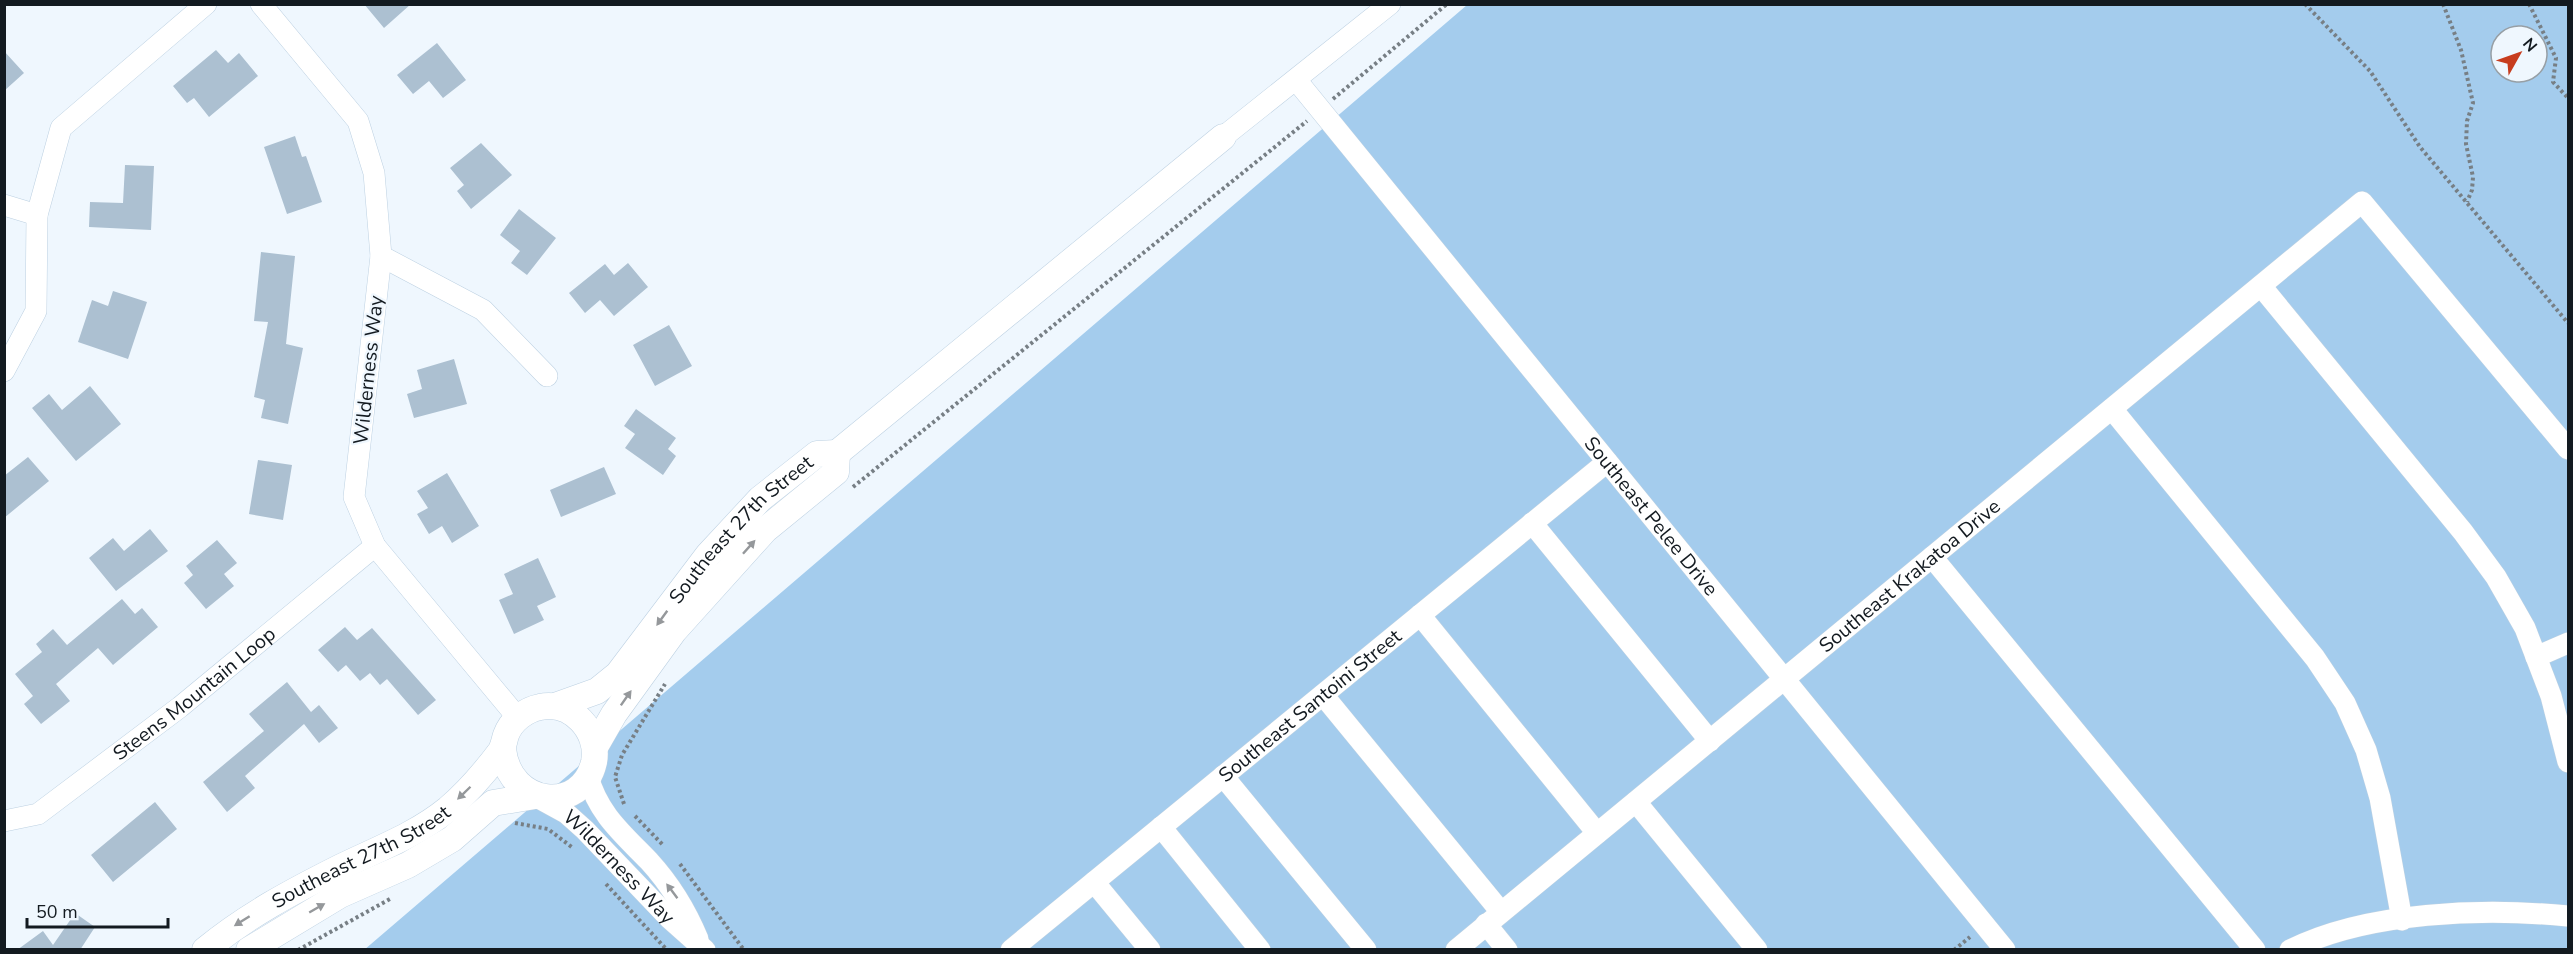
<svg xmlns="http://www.w3.org/2000/svg" width="2573" height="954" viewBox="0 0 2573 954" font-family="'Nunito Sans',sans-serif">
<style>
.green{fill:#a4cced;fill-rule:evenodd}
.building{fill:#acc0d1}
.lines{fill:none;stroke-linecap:round;stroke-linejoin:round}
.minor-casing{stroke:#bdd1e2;stroke-width:22}
.major-casing{stroke:#bdd1e2;stroke-width:27}
.path{stroke:#777f85;stroke-width:4;stroke-dasharray:3 3;stroke-linecap:butt}
.minor{stroke:#fff;stroke-width:21}
.major{stroke:#fff;stroke-width:26}
.oneway{fill:#95989b}
.labels{text-anchor:middle;stroke-width:4.5;stroke-linejoin:round;paint-order:stroke}
.street-label{font-size:20px;fill:#131a20;stroke:#eff7fe}
</style>
<rect width="100%" height="100%" fill="#eff7fe"/>
<path class="green" d="M1467 5H2568V949L364 950ZM2501 36H2537V72H2501Z"/>
<path class="building" d="M364 4H411L384 28Z
M437 43 466 80 443 98 429 81 413 94 397 75Z
M216 50 228 63 239 53 258 76 209 117 194 98 187 103 173 86Z
M4 51 24 73 4 91Z
M295 136 302 157 306 156 322 202 287 214 264 147Z
M481 143 512 175 471 209 457 191 464 185 450 168Z
M125 165 154 166 151 230 89 227 90 202 123 203Z
M519 209 556 238 527 275 511 263 520 251 500 235Z
M261 252 295 256 286 344 303 348 288 424 261 418 265 400 254 397 268 322 254 321Z
M628 263 648 287 614 316 600 300 585 313 569 293 605 264 614 275Z
M113 291 147 302 128 359 78 342 92 300 108 306Z
M669 325 692 366 655 386 633 345Z
M454 359 467 404 414 418 407 394 422 389 417 370Z
M90 386 121 424 76 461 32 408 49 394 62 410Z
M636 409 676 438 668 449 676 456 663 475 625 448 635 434 624 426Z
M28 457 49 481 4 518V476Z
M258 460 292 465 283 520 249 514Z
M604 467 616 494 561 517 550 490Z
M447 473 479 526 452 543 442 526 429 534 417 514 428 508 417 491Z
M150 529 168 551 116 591 89 558 113 538 124 551Z
M217 540 237 563 224 574 234 586 206 609 184 583 193 575 186 566Z
M538 558 556 597 537 606 544 620 514 634 499 600 513 594 504 574Z
M122 599 135 614 142 608 158 627 113 665 98 648 56 684 70 701 41 724 24 704 33 696 15 674 42 652 36 644 53 629 67 645Z
M345 627 357 640 372 628 436 700 418 715 387 679 380 685 370 673 360 681 346 665 338 672 318 650Z
M287 682 311 712 319 705 338 728 319 743 304 724 245 776 255 788 227 812 203 782 264 731 249 714Z
M155 802 177 829 113 882 91 855Z
M75 913 95 927 80 950H17L43 931 53 945Z"/>
<g class="lines">
<g class="minor-casing">
<g id="minor">
<path d="M261 4 358 121 374 173 381 256 354 497 375 546 518 718"/>
<path id="s1" d="M1297 81 2005 950"/>
<path d="M1223 137 1390 4"/>
<path d="M4 205 37 215"/>
<path d="M381 256 483 310 547 376"/>
<path d="M2261 286 2463 532 2496 577 2525 628 2551 696 2568 762"/>
<path d="M4 371 36 311 37 215 61 128 206 4"/>
<path d="M2112 409 2315 658 2345 703 2366 750 2380 798 2402 920"/>
<path d="M1532 523 1710 741"/>
<path d="M1932 557 2255 950"/>
<path d="M1420 615 1597 833"/>
<path d="M2536 657 2568 643"/>
<path d="M1323 695 1501 912"/>
<path d="M588 776C598 814 623 834 649 861 670 884 686 910 698 939"/>
<path d="M1223 776 1366 950"/>
<path id="s2" d="M535 796 566 813 585 830 670 919 705 950"/>
<path d="M1636 802 1757 950"/>
<path id="s3" d="M4 821 38 814 180 707 375 546"/>
<path d="M1161 827 1260 950"/>
<path d="M1094 882 1150 950"/>
<path d="M1486 924 1507 950"/>
<path id="s4" d="M1011 950 1607 462"/>
<path id="s5" d="M1456 950 2362 202 2568 449"/>
<path d="M2290 950C2368 911 2484 908 2568 916"/>
</g>
</g>
<g class="major-casing">
<g id="major">
<path d="M837 453 1223 137"/>
<path id="s6" d="M555 706 597 691 618 674 708 555 760 499 817 454 837 453"/>
<path d="M595 747 614 714 674 631 765 530 836 472 837 453"/>
<path id="s7" d="M205 950C246 916 293 891 341 867 378 849 416 835 448 809 468 792 485 772 500 752 504 746 504 741 506 735 511 721 525 710 540 707 571 700 600 731 594 762 582 815 509 807 503 749"/>
<path d="M249 950 340 895 408 865 452 839 493 803 535 796"/>
</g>
</g>
<path class="path" d="M2305 4 2370 71 2420 147 2568 323
M2443 4 2461 50 2473 103 2467 121 2466 144 2473 177 2472 190 2467 202
M2529 4 2556 58 2553 82 2568 98
M2229 5V4
M1333 99 1447 4
M853 487 1307 121
M624 804 615 777 622 755 665 684
M635 816 663 845
M515 823 548 829 573 848
M680 864 744 950
M606 884 667 950
M298 950 390 899
M1954 950 1970 937"/>
<use href="#minor" class="minor"/>
<use href="#major" class="major"/>
</g>
<defs><path id="oneway-solid" d="M-6-.8H1V-3.2L6.5 0L1 3.2V.8H-6Z" transform="scale(1.5)"/></defs>
<g class="oneway">
<use href="#oneway-solid" transform="translate(749 547) rotate(-48)"/>
<use href="#oneway-solid" transform="translate(662 618) rotate(126)"/>
<use href="#oneway-solid" transform="translate(626 698) rotate(-55)"/>
<use href="#oneway-solid" transform="translate(464 793) rotate(136)"/>
<use href="#oneway-solid" transform="translate(672 891) rotate(-127)"/>
<use href="#oneway-solid" transform="translate(317 908) rotate(-30)"/>
<use href="#oneway-solid" transform="translate(242 921) rotate(148)"/>
</g>
<g class="labels">
<g class="street-label">
<text transform="translate(368 370) rotate(-84)" y="7">Wilderness Way</text>
<text dy="7" stroke="none"><textPath href="#s1" startOffset="561">Southeast Pelee Drive</textPath></text>
<text dy="7" stroke="none"><textPath href="#s6" startOffset="262">Southeast 27th Street</textPath></text>
<text dy="7" stroke="none"><textPath href="#s5" startOffset="588">Southeast Krakatoa Drive</textPath></text>
<text dy="7" stroke="none"><textPath href="#s3" startOffset="232">Steens Mountain Loop</textPath></text>
<text dy="7" stroke="none"><textPath href="#s4" startOffset="386">Southeast Santoini Street</textPath></text>
<text dy="7" stroke="none"><textPath href="#s7" startOffset="182">Southeast 27th Street</textPath></text>
<text dy="7" stroke="none"><textPath href="#s2" startOffset="111">Wilderness Way</textPath></text>
</g>
</g>
<rect width="2573" height="954" fill="none" stroke="#131a20" stroke-width="12"/>
<g transform="translate(2519 54) rotate(50)"><circle r="28" fill="#eff7fe" stroke="#979fa5" stroke-width="1.5"/>
<path d="M0-4.5L10 22L0 15L-10 22Z" fill="#c73d1e"/>
<text y="-9" font-size="16" font-weight="bold" text-anchor="middle" fill="#131a20">N</text>
</g>
<path d="M27 918v9h141v-9" fill="none" stroke="#131a20" stroke-width="3"/>
<text x="36" y="918" font-size="18" fill="#131a20" stroke="#eff7fe" stroke-width="4.5" paint-order="stroke">50 m</text>
</svg>
